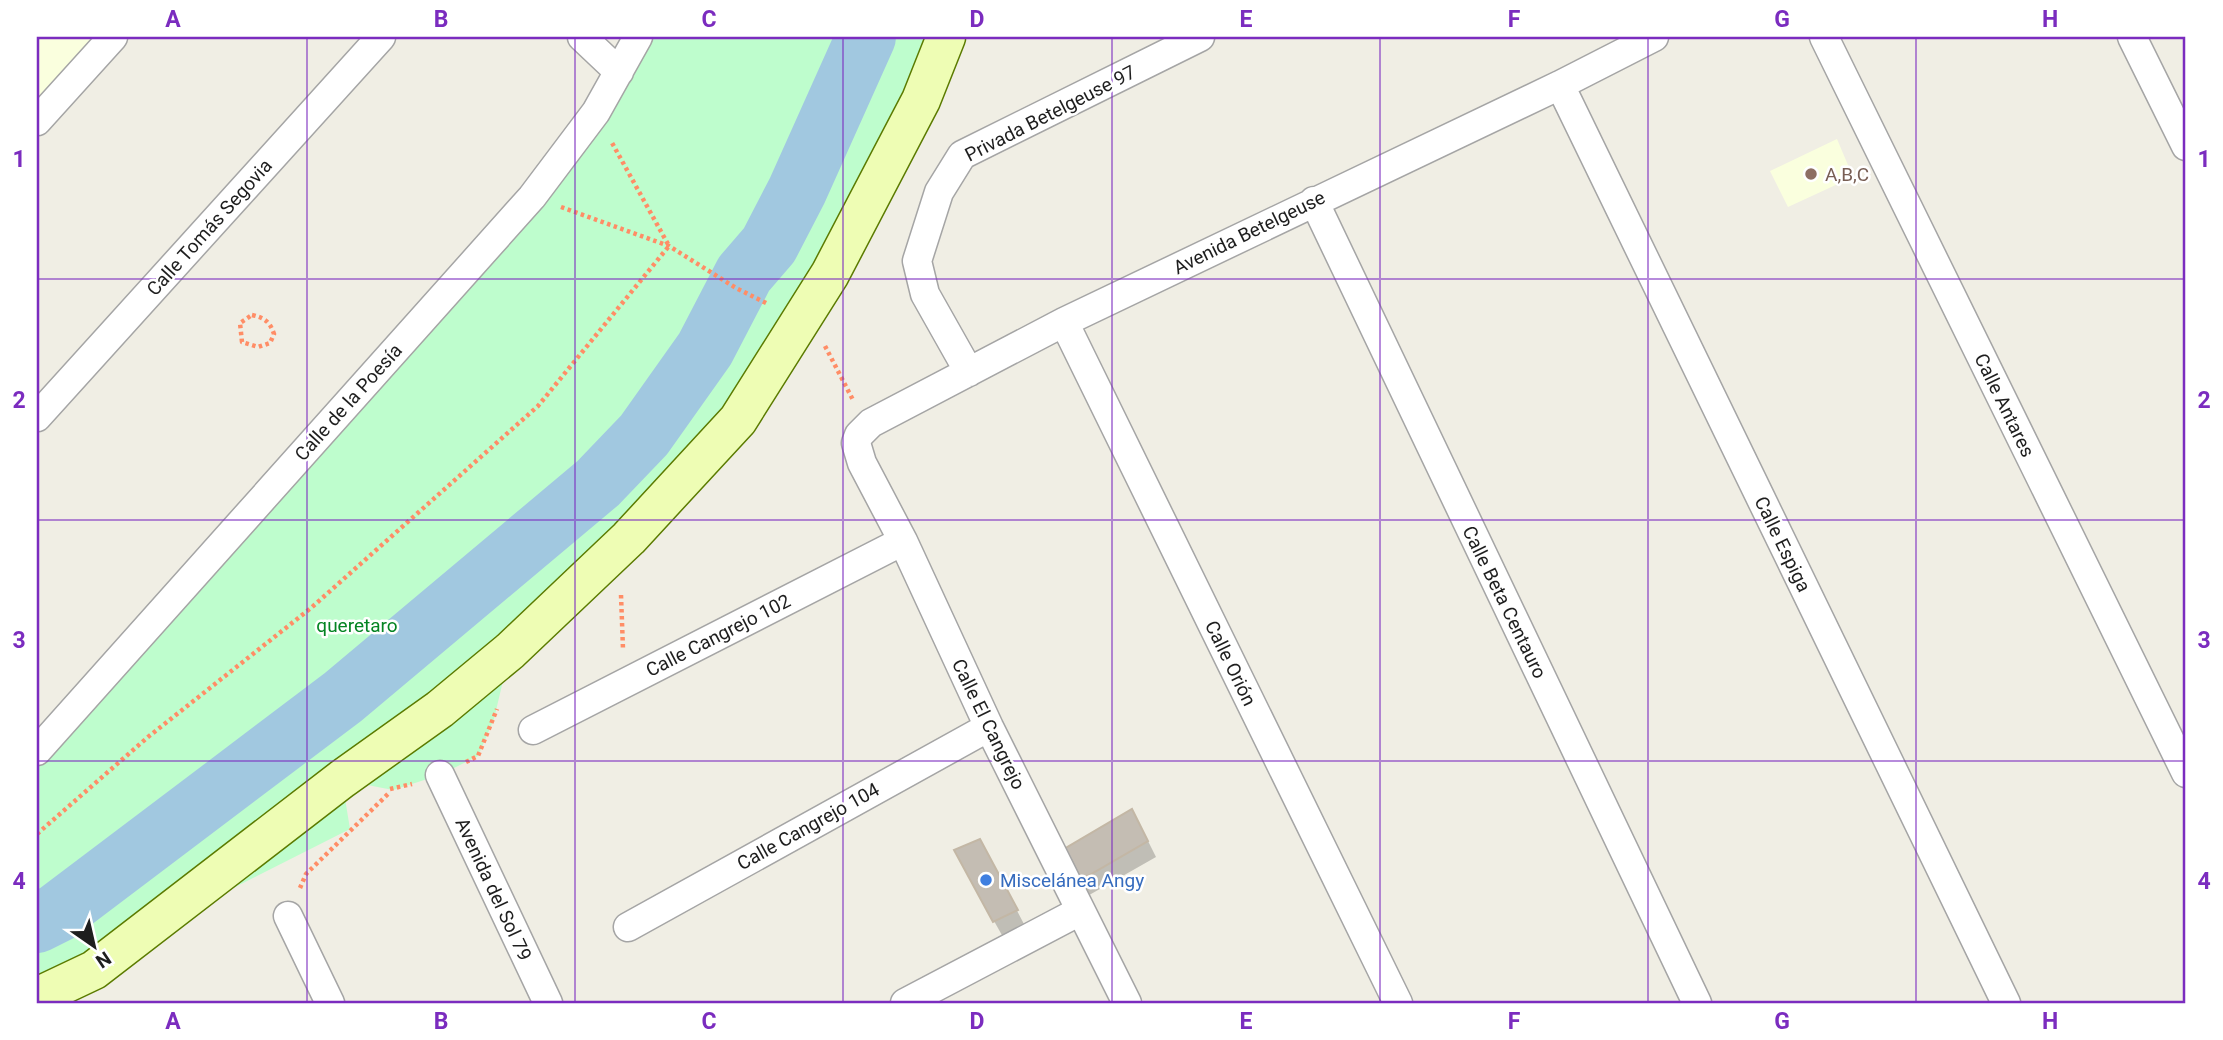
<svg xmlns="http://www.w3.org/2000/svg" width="2223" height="1040" viewBox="0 0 2223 1040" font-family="Roboto,sans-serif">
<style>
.education{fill:#faffde}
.park{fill:#befdcd}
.shadow{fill:#0003}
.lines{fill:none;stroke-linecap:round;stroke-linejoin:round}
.river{stroke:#a1c8e0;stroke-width:60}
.building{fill:#c4bdb3;stroke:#c3b7a5;stroke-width:2}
.street-casing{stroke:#a5a5a5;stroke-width:31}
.secondary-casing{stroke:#5b7b00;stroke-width:41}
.path{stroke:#ff8d66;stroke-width:4.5;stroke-dasharray:3.5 3.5;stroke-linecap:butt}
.street{stroke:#fff;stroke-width:28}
.secondary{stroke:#eefdb4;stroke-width:38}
.grid{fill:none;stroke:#7b2cbf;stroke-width:2;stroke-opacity:0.55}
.education-dot{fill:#8d6e63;stroke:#fff;stroke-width:2.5}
.shop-dot{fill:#3f7fe0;stroke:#fff;stroke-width:2.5}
.labels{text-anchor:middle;stroke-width:5;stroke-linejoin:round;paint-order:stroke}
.street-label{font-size:19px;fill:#1e1e1e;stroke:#fff}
.education-label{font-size:19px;fill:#785e54;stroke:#fff;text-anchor:start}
.park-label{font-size:19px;fill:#058423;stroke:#fff}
.shop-label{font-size:19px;fill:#366cbe;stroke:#fff;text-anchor:start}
.neatline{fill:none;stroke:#7b2cbf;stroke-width:2.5}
.grid-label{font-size:23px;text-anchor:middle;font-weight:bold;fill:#7b2cbf}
</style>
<rect width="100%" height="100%" fill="#f0eee4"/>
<path class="education" d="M37 37H96L37 100Z
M1837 139 1853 177 1788 207 1770 171Z"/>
<path class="park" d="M627 37H949L799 320 510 651 494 719 478 756 440 775 393 790 342 780 350 829 37 987V751L532 197Z"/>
<path class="shadow" d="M1141 827 1156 857 1084 898 1075 883Z
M989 857 1025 926 1003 937 994 921Z"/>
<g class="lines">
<path class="river" d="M37 923 57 913 343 697 598 483 644 435 705 349 744 274 769 245 797 191 866 37"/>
</g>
<path class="building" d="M1132 809 1148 841 1074 884 1059 852Z
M980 839 1018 910 993 922 954 850Z"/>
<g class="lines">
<g class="street-casing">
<path id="street" d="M582 37 619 72
M1824 37 2186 773
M2132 37 2186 146
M1560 85 2006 1003
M37 121 113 37
M1314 201 1697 1003
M1064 322 1398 1003
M969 372 925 294 917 261 939 192 962 155 1200 37
M37 417 381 37
M533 730 903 541
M37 751 532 197 596 112 638 37
M440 775 548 1003
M288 916 330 1003
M628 927 989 727
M905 1003 1080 911
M1127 1003 989 727 903 541 862 463 856 443 859 435 871 423 1064 322 1560 85 1654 37"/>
</g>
<g class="secondary-casing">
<path id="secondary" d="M37 997 94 970 342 779 440 709 510 651 629 538 738 420 830 274 921 100 946 37"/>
</g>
<path class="path" d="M561 207 669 246 736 288 768 304
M252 315C265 318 270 322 274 334L270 343 258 347 242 342 240 323Z
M825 346 853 400
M621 595 623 649
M466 762 478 756 497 709
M390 789 412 784
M37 834 148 737 311 608 538 406 669 246 611 141
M300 888 306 874 389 793"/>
<use href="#street" class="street"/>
<use href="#secondary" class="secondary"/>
</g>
<path class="grid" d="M307 37V1003M575 37V1003M843 37V1003M1112 37V1003M1380 37V1003M1648 37V1003M1916 37V1003M37 279H2186M37 520H2186M37 761H2186"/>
<circle class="education-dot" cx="1811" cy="174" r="7"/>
<circle class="shop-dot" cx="986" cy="880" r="7"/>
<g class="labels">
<g class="street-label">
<text transform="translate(1050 113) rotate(-27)" y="7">Privada Betelgeuse 97</text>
<text transform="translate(209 227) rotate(-48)" y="7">Calle Tomás Segovia</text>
<text transform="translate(1249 232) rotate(-26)" y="7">Avenida Betelgeuse</text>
<text transform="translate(348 402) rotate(-48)" y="7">Calle de la Poesía</text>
<text transform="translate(2005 405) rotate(64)" y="7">Calle Antares</text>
<text transform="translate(1783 544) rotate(64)" y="7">Calle Espiga</text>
<text transform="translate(1505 602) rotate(64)" y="7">Calle Beta Centauro</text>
<text transform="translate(718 635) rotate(-27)" y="7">Calle Cangrejo 102</text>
<text transform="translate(1231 663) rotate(64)" y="7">Calle Orión</text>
<text transform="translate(989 724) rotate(64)" y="7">Calle El Cangrejo</text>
<text transform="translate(808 826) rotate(-29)" y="7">Calle Cangrejo 104</text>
<text transform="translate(494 889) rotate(65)" y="7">Avenida del Sol 79</text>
</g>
<g class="education-label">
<text x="1825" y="181">A,B,C</text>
</g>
<g class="park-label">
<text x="357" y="632">queretaro</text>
</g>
<g class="shop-label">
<text x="1000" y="887">Miscelánea Angy</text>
</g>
</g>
<rect width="2223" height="1040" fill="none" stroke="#ffffff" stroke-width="77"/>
<g transform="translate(94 946) rotate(146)" stroke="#ffffff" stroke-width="5" paint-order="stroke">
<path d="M0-5L12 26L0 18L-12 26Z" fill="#1e1e1e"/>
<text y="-10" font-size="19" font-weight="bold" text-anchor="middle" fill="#1e1e1e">N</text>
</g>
<rect x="38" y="38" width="2146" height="964" class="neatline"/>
<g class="grid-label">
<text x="173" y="27">A</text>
<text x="441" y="27">B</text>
<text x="709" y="27">C</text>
<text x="977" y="27">D</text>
<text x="1246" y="27">E</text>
<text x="1514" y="27">F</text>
<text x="1782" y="27">G</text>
<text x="2050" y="27">H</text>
<text x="19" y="167">1</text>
<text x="2204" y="167">1</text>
<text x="19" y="408">2</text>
<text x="2204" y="408">2</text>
<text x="19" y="648">3</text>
<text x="2204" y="648">3</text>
<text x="19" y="889">4</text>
<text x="2204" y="889">4</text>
<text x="173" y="1029">A</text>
<text x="441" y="1029">B</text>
<text x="709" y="1029">C</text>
<text x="977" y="1029">D</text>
<text x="1246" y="1029">E</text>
<text x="1514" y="1029">F</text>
<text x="1782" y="1029">G</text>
<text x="2050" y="1029">H</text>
</g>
</svg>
